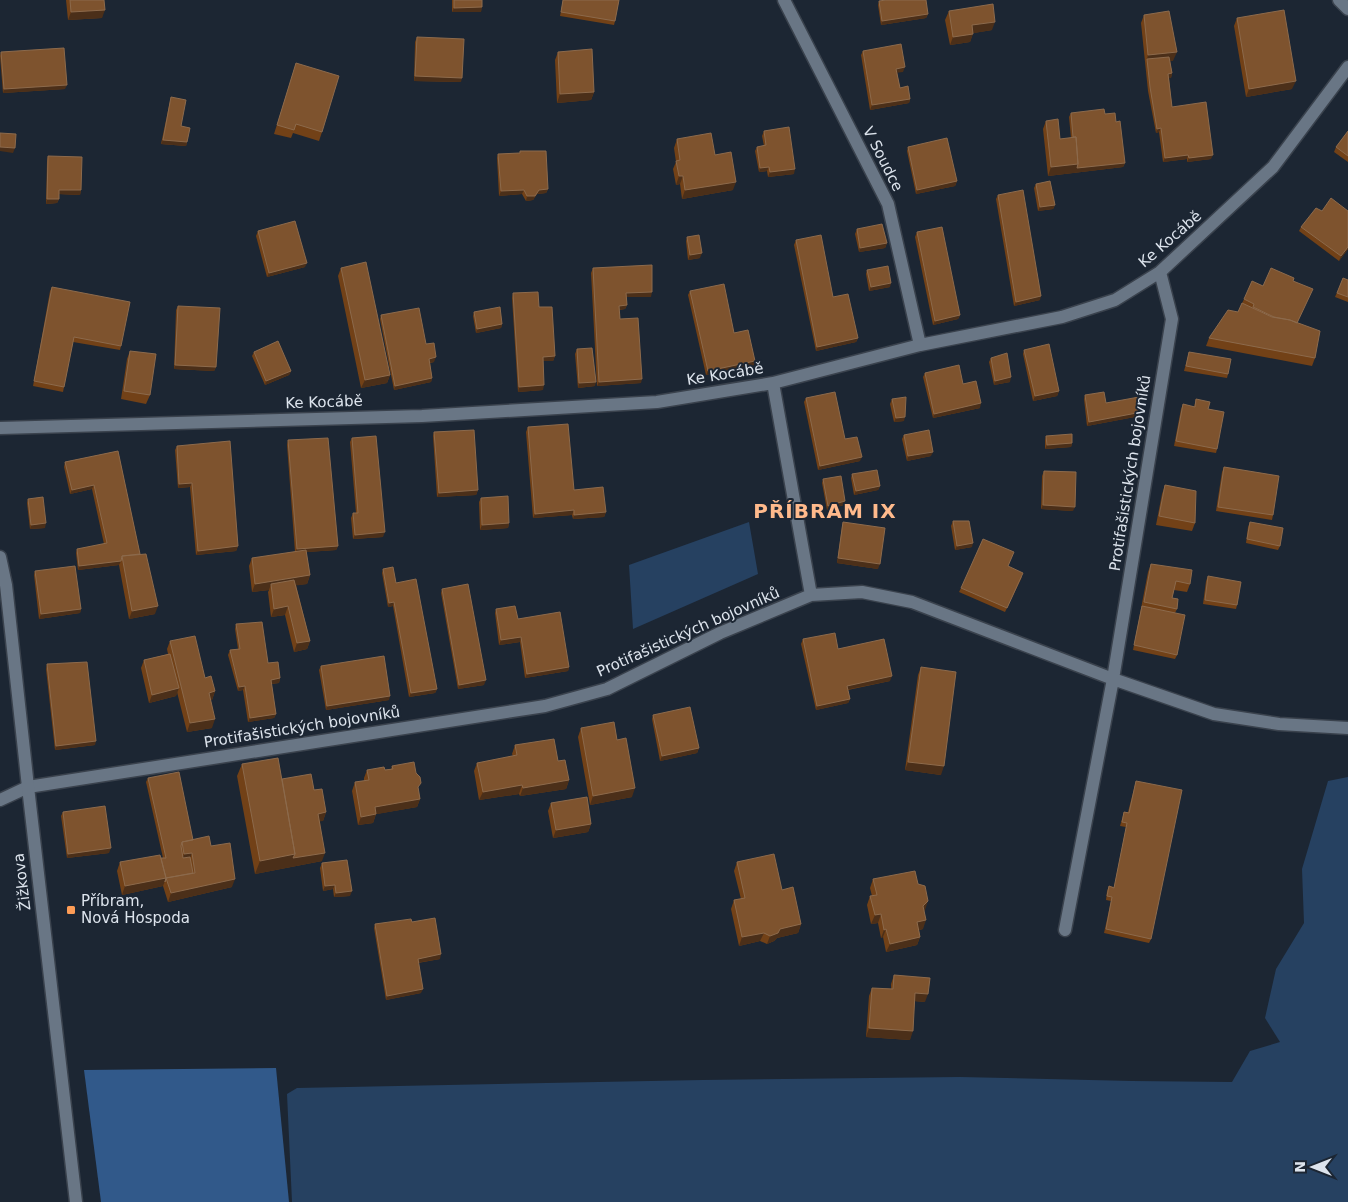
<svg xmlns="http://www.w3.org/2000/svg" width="1348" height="1202" viewBox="0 0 1348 1202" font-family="'DejaVu Sans',sans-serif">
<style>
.green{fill:#264161}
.forest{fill:#31598a}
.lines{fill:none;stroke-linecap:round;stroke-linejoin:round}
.minor-casing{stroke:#3a424d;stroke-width:15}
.tertiary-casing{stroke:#3a424d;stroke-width:15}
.minor{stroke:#697685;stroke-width:12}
.tertiary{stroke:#697685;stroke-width:12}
.wall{fill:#724117}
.shaded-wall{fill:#4b2f19}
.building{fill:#7e532e;stroke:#8c6a4c}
.poi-dot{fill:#fd9c56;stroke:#1c2633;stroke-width:2}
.labels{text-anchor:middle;stroke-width:4;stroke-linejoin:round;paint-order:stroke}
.street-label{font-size:15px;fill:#dde4ed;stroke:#1c2633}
.poi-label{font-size:15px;fill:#dde4ed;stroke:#1c2633;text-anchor:start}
.district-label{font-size:20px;font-weight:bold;letter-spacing:1px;fill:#ffba8c;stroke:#1c2633}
</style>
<rect width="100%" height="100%" fill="#1c2633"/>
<path class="green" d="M749 522 758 574 633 629 629 565Z
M1348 777V1202H292L287 1094 297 1088 702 1080 960 1077 1132 1081 1232 1082 1250 1051 1280 1042 1265 1018 1276 969 1304 923 1302 869 1328 781Z"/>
<path class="forest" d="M276 1068 289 1202H101L84 1070Z"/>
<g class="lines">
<g class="minor-casing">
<path id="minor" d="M784 0 888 204 920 345
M1339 0 1348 9
M773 383 811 595
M0 428 422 416 657 402 773 383 920 345 1062 317 1115 300 1160 272 1273 167 1348 67
M0 800 28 787 545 706 607 689 720 633 811 595 862 592 912 602 1113 679 1214 714 1279 724 1348 728
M1065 930 1113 679 1172 319 1160 272"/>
</g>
<g class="tertiary-casing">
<path id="tertiary" d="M0 557 6 585 28 787 76 1202"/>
</g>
<use href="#minor" class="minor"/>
<use href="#tertiary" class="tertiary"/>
</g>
<path class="wall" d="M66 0H104L102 18 68 20Z
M452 0H482L481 12H452Z
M563 0H619L615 21 614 25 560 16Z
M879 1 928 14 926 18 881 25 878 5Z
M949 11 992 30 973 33 970 42 950 45 945 20Z
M1144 15 1173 61H1170L1172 73 1171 78H1169L1172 107 1211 159 1187 162V159L1163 162 1159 132 1156 133 1148 91 1141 23Z
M1237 18 1292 89 1246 97 1234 26Z
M417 37 461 82 414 81 415 42Z
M863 51 903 72H897L900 88 910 99 909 103 870 110 861 55Z
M1 52 65 89 3 93 0 56Z
M558 52 594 92 591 100 557 103 555 60Z
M296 63 322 132 319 141 293 133 291 138 274 134Z
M171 97 187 142 186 146 161 144 170 101Z
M1071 113 1105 114 1116 122 1125 163 1123 167 1048 176 1043 129 1046 121 1060 139 1071 138 1069 117Z
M764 131 794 174 768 177 767 171 759 172 755 151 757 147 764 146 762 136Z
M1348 131V162L1334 152 1336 147Z
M677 139 715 155 733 190 682 199 680 184 676 185 673 169 676 162 674 148Z
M908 147 957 181 955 186 916 194 907 151Z
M498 154 548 189 546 193 537 194 533 200 526 201 522 194 499 196 497 158Z
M48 156 81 190 80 195 59 194V199L57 203 46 204 47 161Z
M1036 184 1055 205 1053 209 1038 211 1034 188Z
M998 195 1040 300 1014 306 996 199Z
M1322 211H1348V249L1339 261 1299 231 1301 227Z
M857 229 887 243 885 248 859 252 855 234Z
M258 231 305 267 267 277 256 236Z
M917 232 960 315 958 319 933 325 915 237Z
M687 237 700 258 688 260 686 241Z
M796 240 833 297 858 338 856 342 816 351 794 245Z
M341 268 390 375 387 383 361 388 338 276Z
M593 268 651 297H626L627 305 625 309 619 310 620 319 641 383 597 386 591 273Z
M867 270 890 287 869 291 866 274Z
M1343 278 1348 280V302L1335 297Z
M1293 281 1298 323 1315 358 1312 366 1206 346 1209 338 1238 312 1244 299 1263 286Z
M52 287 121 346 120 350 73 342 63 392 33 386 50 291Z
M690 291 734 333 754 365 706 375 688 295Z
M513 293 539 307 555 356 553 361H543V390L518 392 512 298Z
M178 306 216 367 214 371 174 369 176 310Z
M474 312 502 324 501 328 476 333 473 316Z
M381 315 434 362 430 363 432 378 431 382 394 390 380 319Z
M577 349 595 386 578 388 575 354Z
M1024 350 1059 391 1057 396 1033 401 1023 354Z
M130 351 150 395 146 404 121 399 127 359Z
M254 352 291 371 289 375 265 385 252 356Z
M1189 352 1228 374 1227 378 1184 371Z
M991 358 1010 382 994 385 989 362Z
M925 373 963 384 980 408 933 418 923 377Z
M1085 395 1106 403 1140 416 1087 426 1084 399Z
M806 398 845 439 860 461 818 470 804 402Z
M892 399 904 421 894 422 890 404Z
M1196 399 1208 409 1217 449 1216 453 1174 446 1181 409 1183 404 1194 407Z
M528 427 574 490 606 512 604 517 573 519 572 515 533 518 526 432Z
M434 432 478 490 476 495 437 497 433 436Z
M904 435 931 456 907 461 902 439Z
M1046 436 1072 443 1071 447 1045 449V440Z
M352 438 383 537 353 539 351 518 353 513H356L350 442Z
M288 440 338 546 336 550 306 552 310 575 307 584 296 585 310 641 307 649 294 652 285 615 271 617 268 592 269 590 252 592 249 566 252 558 295 552 287 445Z
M177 446 238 546 236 551 196 555 190 487 178 488 175 450Z
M118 451 140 554 155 614 129 619 119 565 78 570 76 553 77 549 104 544 92 489 70 494 64 467 65 462Z
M1224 467 1273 515 1272 520 1216 511 1222 472Z
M1044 471 1073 511 1041 509 1042 476Z
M852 474 880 486 878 490 854 495 851 478Z
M823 479 844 505 827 510 822 483Z
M1165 485 1195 523 1192 531 1156 525 1162 494Z
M481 498 509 523 508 528 480 530 479 502Z
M28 499 45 528 30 529 27 503Z
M953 521 972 547 955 550 951 526Z
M843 522 878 569 837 563 842 526Z
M1250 522 1280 546 1278 550 1246 543 1248 527Z
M1151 564 1190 584 1187 592 1174 590 1172 598 1177 609 1175 613 1177 655 1175 659 1133 650 1148 572Z
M383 569 396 583 437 689 435 693 409 697 393 606 388 607 382 573Z
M35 571 81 609 80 613 39 619 34 575Z
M1208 576 1237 605 1236 609 1203 604 1206 581Z
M1022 577 1005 612 959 592 961 588Z
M442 589 484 685 458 689 441 593Z
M496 609 518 619 569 667 568 671 525 678 520 642 499 645 495 613Z
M236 624 280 678 279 683 271 684 276 714 274 718 248 722 243 690 238 691 228 655 230 650 238 649 235 629Z
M803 639 838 649 890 681 848 690 850 699 848 703 816 710 801 644Z
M170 641 205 678 215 691 212 700H210L212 728 187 732 177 692 176 696 149 703 141 668 144 660 168 654 167 649Z
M47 664 95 745 55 750 46 669Z
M321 666 389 700 326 710 319 670Z
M921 667 941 775 905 770 918 675Z
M653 715 699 748 697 753 660 761 652 719Z
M581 728 617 740 632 797 590 805 578 737Z
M515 745 558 761 569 780 566 789 520 796 519 794 479 800 474 771 477 763 513 756 512 754Z
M242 764 282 779 314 790 326 812 323 821H320L322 861 255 874 237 776Z
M392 766 418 790 420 799 417 807 376 814 373 823 358 825 352 791 355 782 364 781V778L367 770H385L391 769Z
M148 778 193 840 211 846 232 887 168 902 163 886 122 895 117 871 120 862 163 858 146 782Z
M1136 781 1151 939 1149 943 1104 933 1111 901 1106 900 1107 891 1109 886 1114 887 1126 827 1120 826 1124 812H1128Z
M551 803 591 824 588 832 553 838 548 811Z
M63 812 109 853 67 858 61 816Z
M737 862 782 890 801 924 798 933 777 938 774 941 767 944 760 941 739 946 731 909 734 900 741 899 734 871Z
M322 863 350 896 334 897 333 889 323 891 320 868Z
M873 879 925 910 924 911 923 929 919 930 920 937 917 945 886 952 883 937 881 938 878 923 871 924 867 905 870 896H872L870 888Z
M412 922 440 959 418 963 421 993 386 1000 374 928 375 924Z
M894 975 925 1002 915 1001 910 1040 866 1037 869 996 872 988 891 989V984Z"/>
<path class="shaded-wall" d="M482 7 481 12H452L454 8Z
M105 10 102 18 68 20 71 12Z
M928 14 926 18 881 25 882 21Z
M995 22 992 30 969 34 972 25Z
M973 34 970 42 950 45 953 37Z
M1177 52 1173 61 1147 63V59L1148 55Z
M905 67 903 72 895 73 896 69Z
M1172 73 1171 78 1166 79 1168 74Z
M415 76 462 78 461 82 414 81Z
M1296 81 1292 89 1246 97 1249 89Z
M67 85 65 89 3 93 4 89Z
M594 92 591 100 557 103 560 94Z
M910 99 909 103 870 110 872 105Z
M1161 128 1159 132 1156 133 1157 129Z
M163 140 187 142 186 146 161 144Z
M0 147 15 148 13 153 0 151Z
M1188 155 1187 159 1163 162 1165 158Z
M1213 155 1211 159 1187 162 1189 158Z
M1125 163 1123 167 1048 176 1051 167 1078 164Z
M769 167 767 171 759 172 760 168Z
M795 169 794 174 768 177 770 172Z
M679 176H683L680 184 676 185Z
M957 181 955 186 916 194 917 190Z
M736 182 733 190 682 199 685 190Z
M548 189 546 193 537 194 533 200 526 201 527 196 539 190Z
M59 190H81L80 195 57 194Z
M524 190 522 194 499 196 501 191Z
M47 199H59L57 203 46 204Z
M1055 205 1053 209 1038 211 1040 207Z
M887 243 885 248 859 252 860 248Z
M1348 247V249L1339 261 1341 256Z
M702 253 700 258 688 260 690 255Z
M307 263 305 267 267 277 269 273Z
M891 283 890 287 869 291 871 287Z
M652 292 651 297H624L626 293Z
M1041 296 1040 300 1014 306 1016 302Z
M627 305 625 309 617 310 619 306Z
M960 315 958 319 933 325 935 321Z
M502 324 501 328 476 333 477 329Z
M858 338 856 342 816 351 817 347Z
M555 356 553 361H541L543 357Z
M436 357 434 362 427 363 429 359Z
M755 361 754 365 706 375 708 371Z
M175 365 216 367 214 371 174 369Z
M291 371 289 375 265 385 266 381Z
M390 375 387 383 361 388 365 380Z
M1011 377 1010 382 994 385 995 381Z
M432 378 431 382 394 390 395 386Z
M642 379 641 383 597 386 599 382Z
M596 382 595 386 578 388 579 383Z
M544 385 543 390 518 392 519 387Z
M1059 391 1057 396 1033 401 1035 396Z
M981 403 980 408 933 418 934 414Z
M1142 412 1140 416 1087 426 1089 422Z
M905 417 904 421 894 422 896 418Z
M1072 443 1071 447 1045 449 1047 445Z
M933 452 931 456 907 461 908 456Z
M862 457 860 461 818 470 820 466Z
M192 483 190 487 178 488 179 484Z
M94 485 92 489 70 494 72 490Z
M880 486 878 490 854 495 856 491Z
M478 490 476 495 437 497 439 493Z
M845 501 844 505 827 510 828 506Z
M1043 505 1075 507 1073 511 1041 509Z
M574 510 572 515 533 518 535 514Z
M606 512 604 517 573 519 574 515Z
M46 523 45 528 30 529 31 525Z
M509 523 508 528 480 530 482 525Z
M385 532 383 537 353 539 355 535Z
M973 543 972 547 955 550 957 546Z
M238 546 236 551 196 555 198 551Z
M338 546 336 550 295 553 297 549Z
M838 558 880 564 878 569 837 563Z
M121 561 119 565 78 570 79 566Z
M310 575 307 584 272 589 271 584 269 590 252 592 255 584Z
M394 602 393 606 388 607 389 603Z
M158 606 155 614 129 619 132 611Z
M288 606 285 615 271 617 274 609Z
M81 609 80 613 39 619 41 614Z
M521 637 520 642 499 645 501 640Z
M310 641 307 649 294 652 297 643Z
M569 667 568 671 525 678 527 674Z
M892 676 890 681 845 690 847 686Z
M280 678 279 683 269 684 271 680Z
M486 680 484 685 458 689 459 685Z
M245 686 243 690 238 691 239 687Z
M179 688 176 696 149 703 152 695Z
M437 689 435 693 409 697 411 693Z
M215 691 212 700 206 701 209 693Z
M390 696 389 700 326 710 327 706Z
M850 699 848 703 816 710 817 706Z
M276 714 274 718 248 722 250 718Z
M215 719 212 728 187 732 190 723Z
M96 741 95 745 55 750 56 746Z
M699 748 697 753 660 761 662 756Z
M908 762 944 766 941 775 905 770Z
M569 780 566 789 520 796 523 788Z
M522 785 519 794 479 800 483 792Z
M635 788 632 797 590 805 593 796Z
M420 799 417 807 372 815 375 807Z
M326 812 323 821 315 822 318 814Z
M376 814 373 823 358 825 361 817Z
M591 824 588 832 553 838 556 830Z
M111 848 109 853 67 858 68 854Z
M192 853 189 861 181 862 184 854Z
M325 853 322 861 255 874 260 861 295 854Z
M166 878 163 886 122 895 125 886Z
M235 879 232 887 168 902 171 893Z
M335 885 333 889 323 891 325 886Z
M352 891 350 896 334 897 336 893Z
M928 901 925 910 920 915 923 906Z
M881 914 878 923 871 924 875 915Z
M926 920 923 929 914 931 917 922Z
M801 924 798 933 777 938 774 941 767 944 770 936 780 929Z
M886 929 883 937 881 938 884 930Z
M764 933 760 941 739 946 742 937Z
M920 937 917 945 886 952 890 944Z
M441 954 440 959 416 963 418 959Z
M423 989 421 993 386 1000 387 996Z
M915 993 928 994 925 1002 912 1001Z
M869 1028 913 1031 910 1040 866 1037Z"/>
<path class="building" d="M70 0H104L105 10 71 12Z
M454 0H482V7L454 8Z
M563 0H619L615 21 561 12Z
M886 0H926L928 14 882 21 879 1Z
M993 4 995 22 972 25 973 34 953 37 949 11Z
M1284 10 1296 81 1249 89 1237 18Z
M1169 11 1177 52 1148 55 1144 15Z
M417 37 464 39 462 78 415 76Z
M901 44 905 67 896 69 900 88 908 86 910 99 872 105 863 51Z
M64 48 67 85 4 89 1 52Z
M592 49 594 92 560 94 558 52Z
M1169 57 1172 73 1168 74 1172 107 1206 102 1213 155 1189 158 1188 155 1165 158 1161 128 1157 129 1150 87 1147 59Z
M296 63 339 76 322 132 296 124 294 130 277 125Z
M171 97 186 100 181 126 190 128 187 142 163 140Z
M1104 109 1105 114 1115 113 1116 122 1120 121 1125 163 1077 168 1078 164 1076 137H1073L1071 113Z
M1058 119 1060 139 1076 137 1078 164 1051 167 1046 121Z
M789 127 795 169 770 172 769 167 760 168 757 147 766 145 764 131Z
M1348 131V156L1336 147Z
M0 133 16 134 15 148 0 147Z
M711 133 715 155 731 152 736 182 685 190 683 176H679L676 161 680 160 677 139Z
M947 138 957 181 917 190 908 147Z
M520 151H546L548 189 539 190 535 196H527L524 190 501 191 498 154 520 153Z
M48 156 82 157 81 190H59V199H47Z
M1050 181 1055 205 1040 207 1036 184Z
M1023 190 1041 296 1016 302 998 195Z
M1331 198 1348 211V247L1341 256 1301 227 1316 208 1322 211Z
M295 221 307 263 269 273 258 231Z
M882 224 887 243 860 248 857 229Z
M942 227 960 315 935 321 917 232Z
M699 235 702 253 690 255 687 237Z
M821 235 833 297 848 294 858 338 817 347 796 240Z
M366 262 390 375 365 380 341 268Z
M652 265V292L626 293 627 305 619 306 620 319 638 318 642 379 599 382 593 268Z
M888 266 891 283 871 287 867 270Z
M1271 268 1294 278 1293 281 1313 289 1297 323 1290 320 1274 317 1253 307 1254 304 1244 299 1252 281 1263 286Z
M1343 278 1348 280V297L1337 293Z
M724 284 734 333 748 330 755 361 708 371 690 291Z
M52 287 130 302 121 346 74 337 64 387 34 381Z
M538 292 539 307H552L555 356 543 357 544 385 519 387 513 293Z
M1242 303 1272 317 1290 320 1320 331 1315 358 1209 338 1228 310 1238 312Z
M178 306 220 308 216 367 175 365Z
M500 307 502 324 477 329 474 312Z
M419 308 426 344 434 343 436 357 429 359 432 378 395 386 381 315Z
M278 341 291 371 266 381 254 352Z
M1049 344 1059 391 1035 396 1024 350Z
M592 348 596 382 579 383 577 349Z
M130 351 156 354 150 395 124 391Z
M1189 352 1231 359 1228 374 1186 366Z
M1007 353 1011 377 995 381 991 358Z
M959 365 963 384 976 381 981 403 934 414 925 373Z
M835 392 845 439 857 437 862 457 820 466 806 398Z
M1104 392 1106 403 1139 397 1142 412 1089 422 1085 395Z
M906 397 905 417 896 418 892 399Z
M1196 399 1210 402 1208 409 1224 412 1217 449 1176 441 1183 404 1195 407Z
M568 424 574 490 603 487 606 512 574 515V510L535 514 528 427Z
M474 430 478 490 439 493 434 432Z
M929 430 933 452 908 456 904 435Z
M1072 434V443L1047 445 1046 436Z
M376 436 385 532 355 535 353 513H358L352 438Z
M328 438 338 546 297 549 288 440Z
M230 441 238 546 198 551 192 483 179 484 177 446Z
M118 451 140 554 122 556 121 561 79 566 77 549 107 543 94 485 72 490 65 462Z
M1224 467 1279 476 1273 515 1218 507Z
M877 470 880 486 856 491 852 474Z
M1044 471 1076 472 1075 507 1043 505Z
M841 476 845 501 828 506 823 479Z
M1165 485 1196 491 1195 523 1159 516Z
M508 496 509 523 482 525 481 498Z
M43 497 46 523 31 525 28 499Z
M953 521H969L973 543 957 546Z
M843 522 885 528 880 564 838 558Z
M1250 522 1283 528 1280 546 1247 539Z
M983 539 1014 552 1008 566 1023 573 1007 608 961 588Z
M306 550 310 575 255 584 252 558Z
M146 554 158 606 132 611 122 556Z
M1151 564 1192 570 1190 584 1176 581 1172 598 1178 599 1177 609 1144 602Z
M75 566 81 609 41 614 35 571Z
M393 567 396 583 416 579 437 689 411 693 394 602 389 603 383 569Z
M1208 576 1241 582 1237 605 1205 600Z
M294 580 310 641 297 643 288 606 274 609 271 584Z
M468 584 486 680 459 685 442 589Z
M515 606 518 619 560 612 569 667 527 674 521 637 501 640 496 609Z
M1142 606 1185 615 1177 655 1134 645Z
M262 622 268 663 278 662 280 678 271 680 276 714 250 718 245 686 239 687 230 650 240 649 236 624Z
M835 633 838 649 884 639 892 676 847 686 850 699 817 706 803 639Z
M195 636 205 678 211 676 215 691 209 693 215 719 190 723 170 641Z
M170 654 179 688 152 695 144 660Z
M384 656 390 696 327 706 321 666Z
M87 662 96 741 56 746 47 664Z
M921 667 956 672 944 766 908 762Z
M690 707 699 748 662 756 653 715Z
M614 722 617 740 626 738 635 788 593 796 581 728Z
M554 739 558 761 565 760 569 780 523 788 522 785 483 792 477 763 517 755 515 745Z
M278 758 295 854 260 861 242 764Z
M414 762 416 773 420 777 421 783 418 787 420 799 375 807 376 814 361 817 355 782 369 780 367 770 384 767 385 770 393 769 392 766Z
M179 772 193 840 182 842 181 846 183 858 190 857 193 873 166 878 165 882 166 878 161 858H166L148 778Z
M311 774 314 790 322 789 326 812 318 814 325 853 293 858 295 854 282 779Z
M1136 781 1182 790 1151 939 1106 929 1112 897 1107 896 1109 886 1114 888 1127 823 1122 822 1124 812 1129 813Z
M587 797 591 824 556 830 551 803Z
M105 806 111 848 68 854 63 812Z
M209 836 211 846 230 843 235 879 171 893 166 878 195 873 192 853 184 854 182 842Z
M774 854 782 890 793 887 801 924 780 929 778 933 770 936 764 933 742 937 734 900 745 898 737 862Z
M160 855 166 878 125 886 120 862Z
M347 860 352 891 336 893 335 885 325 886 322 863Z
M915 871 918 884 925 886 928 901 923 906 926 920 917 922 920 937 890 944 886 929 884 930 881 914 875 915 870 896 877 895 873 879Z
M435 918 441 954 418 959 423 989 387 996 375 924 411 919 412 922Z
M894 975 930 978 928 994 915 993 913 1031 869 1028 872 988 893 989Z"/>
<rect class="poi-dot" x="66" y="905" width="10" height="10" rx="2.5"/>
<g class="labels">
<g class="street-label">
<text transform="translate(883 159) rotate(63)" y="5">V Soudce</text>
<text transform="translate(1170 239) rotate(-41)" y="5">Ke Kocábě</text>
<text transform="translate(725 374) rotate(-9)" y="5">Ke Kocábě</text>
<text transform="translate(324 402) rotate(-2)" y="5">Ke Kocábě</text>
<text transform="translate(1130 473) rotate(-81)" y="5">Protifašistických bojovníků</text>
<text transform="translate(688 632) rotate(-24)" y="5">Protifašistických bojovníků</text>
<text transform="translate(302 727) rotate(-9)" y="5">Protifašistických bojovníků</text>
<text transform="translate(22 882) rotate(-97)" y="5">Žižkova</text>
</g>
<g class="poi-label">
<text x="81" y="906">Příbram,<tspan x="81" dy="17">Nová Hospoda</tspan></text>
</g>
<g class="district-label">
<text x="825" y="518">PŘÍBRAM IX</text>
</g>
</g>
<g transform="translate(1313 1167) rotate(270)" stroke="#1c2633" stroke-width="4" paint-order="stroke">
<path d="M0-4L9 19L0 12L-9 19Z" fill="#dde4ed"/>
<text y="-8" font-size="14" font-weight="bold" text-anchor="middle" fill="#dde4ed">N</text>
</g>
</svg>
